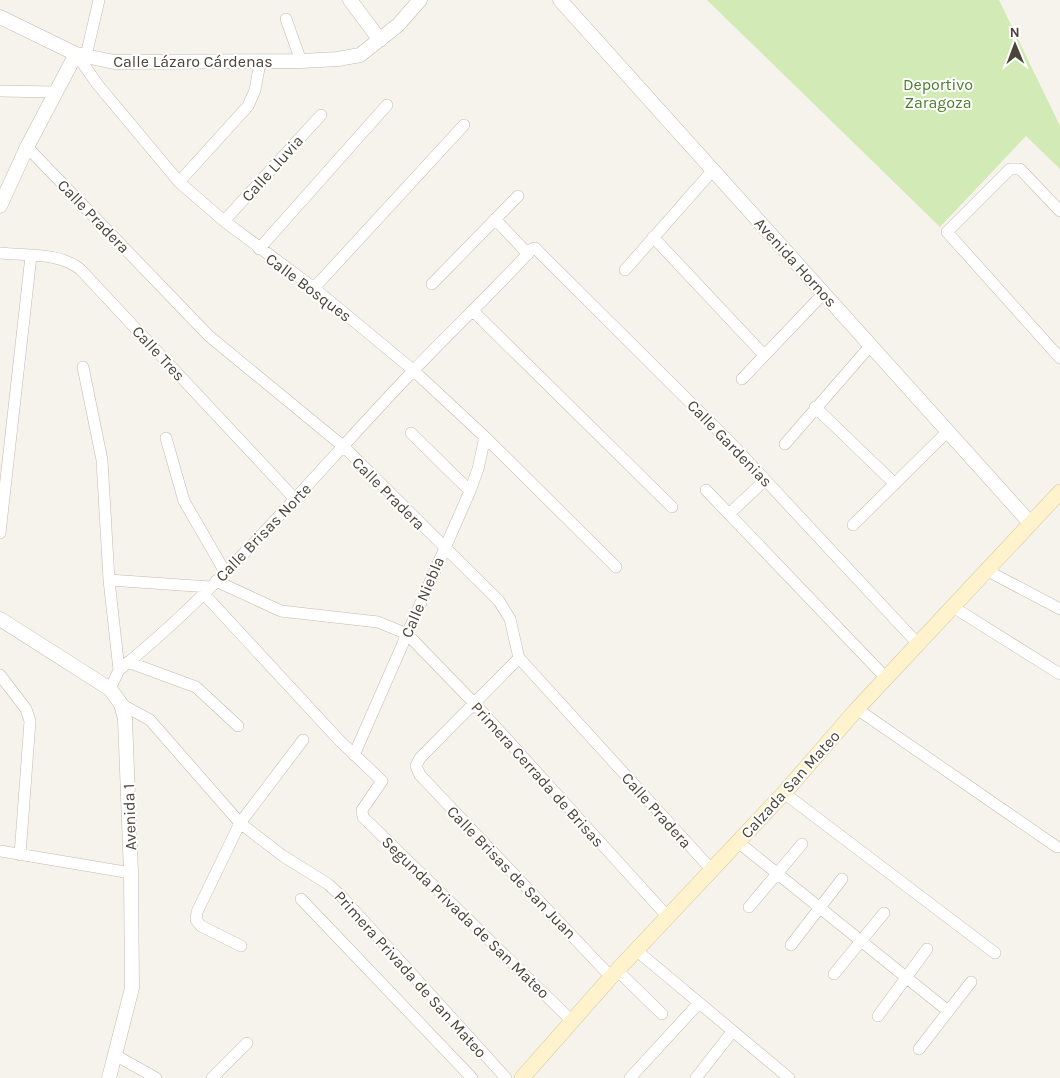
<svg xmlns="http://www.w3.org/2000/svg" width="1060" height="1078" viewBox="0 0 1060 1078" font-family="Karla,sans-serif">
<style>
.green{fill:#d2eab5}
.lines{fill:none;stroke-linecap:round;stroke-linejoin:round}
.minor-casing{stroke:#c2bbae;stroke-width:12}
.tertiary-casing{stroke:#c2bbae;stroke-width:15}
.secondary-casing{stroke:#d6c79b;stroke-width:16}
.minor{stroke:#fff;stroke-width:11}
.tertiary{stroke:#fff;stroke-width:14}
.secondary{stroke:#fff3cd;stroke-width:15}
.labels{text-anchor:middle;stroke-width:4;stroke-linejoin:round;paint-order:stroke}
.street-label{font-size:16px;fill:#4b4439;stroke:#fff}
.park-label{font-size:16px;fill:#4a7f2a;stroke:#fff}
</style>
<rect width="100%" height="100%" fill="#f6f3ec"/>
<path class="green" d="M707 0H999L1060 126V169L1026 136 940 227Z"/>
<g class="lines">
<g class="minor-casing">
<path id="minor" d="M286 19 301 61
M76 54 98 85 179 182 224 221 314 288 413 370 485 437 616 567
M86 56 99 0
M0 91 55 92
M27 147 209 336 344 447 499 601 510 619 519 658 711 869
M179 182 248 106 255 90 260 63
M1060 211 1020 169H1010L947 232 1060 358
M495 219 528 254
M224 221 321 115
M653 237 764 355
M259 249 387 105
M0 253C27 256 58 252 80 269L295 499
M625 270 713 170
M432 284 518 196
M314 288 464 125
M473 311 672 507
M83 367 102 460 109 580 119 670
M742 379 824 293
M815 407 895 484
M411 433 470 491
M166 438 184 501 225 572
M785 444 871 345
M706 490 887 679
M729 514 765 480
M853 525 948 431
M0 533 31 256
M986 570 1060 609
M109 580 210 587
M216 581 281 611 378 622 407 634 474 703 667 916
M203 593 339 740 382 781 362 810 363 817 572 1021
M953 607 1060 674
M519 658 420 758 416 766 420 775 611 977
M128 662 196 687 238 726
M0 675 26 709 30 721 20 855
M110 689 119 670C228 582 317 471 413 371 452 330 494 291 532 249L535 248 729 441 918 644
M121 704 150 720 240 823 283 856 328 884 342 897 506 1078
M857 709 1057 847
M354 755 470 491 478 469 485 437
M784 793 995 953
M738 842 948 1011
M0 851 131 873
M301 899 472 1078
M749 907 802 844
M791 945 842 879
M241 946 201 926 196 920 197 912 240 823 303 740
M636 950 789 1078
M617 970 662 1014
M834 974 884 913
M878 1016 927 949
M919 1049 971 982
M115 1055 156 1078
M212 1078 247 1043
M630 1078 699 1003
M696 1078 732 1032"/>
</g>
<g class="tertiary-casing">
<path id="tertiary" d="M350 0 380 40
M560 0 1031 524
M0 17 76 54 114 62 301 61 338 59 360 55 398 25 420 0
M0 206 27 147 76 54
M0 619 110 689 121 704 125 719 131 873 132 988 109 1078"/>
</g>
<g class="secondary-casing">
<path id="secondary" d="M522 1078 611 977 784 793 857 709 1060 492"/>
</g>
<use href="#minor" class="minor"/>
<use href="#tertiary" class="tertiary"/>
<use href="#secondary" class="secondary"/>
</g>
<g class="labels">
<g class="street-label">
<text x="193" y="67">Calle Lázaro Cárdenas</text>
<text transform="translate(272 168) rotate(-48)" y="6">Calle Lluvia</text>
<text transform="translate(94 216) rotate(46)" y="6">Calle Pradera</text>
<text transform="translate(796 262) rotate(48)" y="6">Avenida Hornos</text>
<text transform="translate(309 287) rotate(37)" y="6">Calle Bosques</text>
<text transform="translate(159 353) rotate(47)" y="6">Calle Tres</text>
<text transform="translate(730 443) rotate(46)" y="6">Calle Gardenias</text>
<text transform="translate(389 493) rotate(45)" y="6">Calle Pradera</text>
<text transform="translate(263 532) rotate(-46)" y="6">Calle Brisas Norte</text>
<text transform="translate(422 597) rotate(-67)" y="6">Calle Niebla</text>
<text transform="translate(538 774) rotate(48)" y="6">Primera Cerrada de Brisas</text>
<text transform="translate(790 784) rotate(-48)" y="6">Calzada San Mateo</text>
<text transform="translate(657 810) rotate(48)" y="6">Calle Pradera</text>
<text transform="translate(129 817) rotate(-92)" y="6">Avenida 1</text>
<text transform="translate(512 872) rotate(46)" y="6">Calle Brisas de San Juan</text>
<text transform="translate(466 917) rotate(44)" y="6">Segunda Privada de San Mateo</text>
<text transform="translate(411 974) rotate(48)" y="6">Primera Privada de San Mateo</text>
</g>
<g class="park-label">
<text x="938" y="90">Deportivo<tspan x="938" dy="18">Zaragoza</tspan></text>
</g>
</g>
<g transform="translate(1015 45) rotate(359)" stroke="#ffffff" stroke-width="4" paint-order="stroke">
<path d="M0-4L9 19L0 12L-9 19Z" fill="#4b4439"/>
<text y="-8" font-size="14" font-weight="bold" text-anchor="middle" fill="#4b4439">N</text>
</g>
</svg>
